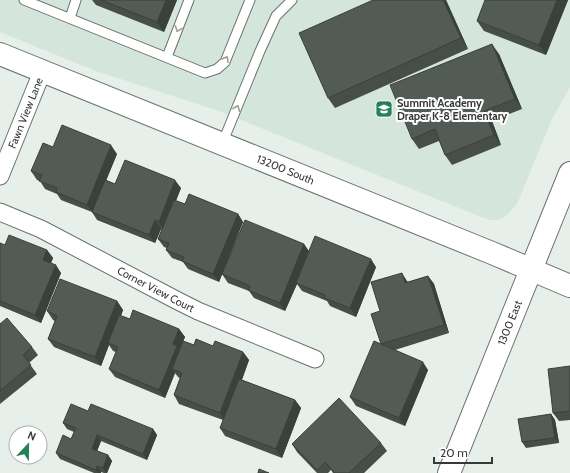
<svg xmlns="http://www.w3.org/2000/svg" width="570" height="473" viewBox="0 0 570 473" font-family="Cabin,sans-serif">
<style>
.built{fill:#d4e5db}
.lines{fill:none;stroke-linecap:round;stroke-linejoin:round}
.service-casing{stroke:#69716c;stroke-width:11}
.minor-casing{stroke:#69716c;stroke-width:19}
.tertiary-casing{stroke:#69716c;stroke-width:24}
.secondary-casing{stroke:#69716c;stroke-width:24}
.service{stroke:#fff;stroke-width:9}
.minor{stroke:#fff;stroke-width:17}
.tertiary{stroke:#fff;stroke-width:22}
.secondary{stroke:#fff;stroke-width:22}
.wall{fill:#474e4a}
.shaded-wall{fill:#3a403c}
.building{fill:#535b56;stroke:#3a403c}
.oneway{stroke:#9a9c9b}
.labels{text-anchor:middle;stroke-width:4;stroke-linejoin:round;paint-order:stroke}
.poi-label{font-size:11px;font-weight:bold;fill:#363937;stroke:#fff;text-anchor:start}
.street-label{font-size:11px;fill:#363937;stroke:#fff}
</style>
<rect width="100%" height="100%" fill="#e6efea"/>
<path class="built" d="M0 0H570V87L552 119 517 204 508 214 503 218 497 220H490L484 218 219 111 96 71 0 32Z"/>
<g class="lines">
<g class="service-casing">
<path id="service" d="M24 0 205 73 217 69 225 62 250 0
M70 18 76 0
M167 57 189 0
M222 144 260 51 276 16 292 0"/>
</g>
<g class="minor-casing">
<g id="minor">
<path id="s1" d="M0 176 42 72"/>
<path id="s2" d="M0 212 41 229 178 301 198 311 315 359"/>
</g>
</g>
<g class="tertiary-casing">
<g id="tertiary">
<path id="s3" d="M0 54 492 253 570 286"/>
</g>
</g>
<g class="secondary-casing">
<g id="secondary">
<path id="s4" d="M449 473 570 173"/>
</g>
</g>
<use href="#service" class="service"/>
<use href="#minor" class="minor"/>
<use href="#tertiary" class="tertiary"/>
<use href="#secondary" class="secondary"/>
</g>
<path class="wall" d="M92 0H177L164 32 96 5Z
M373 0H446L468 49 335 108 328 98Z
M485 0H568L546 55 484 31 477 21Z
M499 54 522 109 492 121 501 145 452 165 445 155 439 141 419 149 412 139Z
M53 147 117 154 106 180 115 184 181 188 176 201 185 204 238 214 243 222 219 282 188 269 183 262 172 258 166 250 167 248 164 247 158 239 162 229H161L155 243 97 220 92 212 61 200 57 194 45 189 40 181 37 180 31 171Z
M0 243 5 245 47 250 53 258 51 263 61 273 41 323 0 306Z
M304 244 309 251 376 267 356 317 330 306 327 301 302 291 297 284 285 311 254 298 249 291 228 283 222 274Z
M428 276 434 284 449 333 395 350 428 370 405 426 356 406 350 397 381 344 380 311 407 281 408 282Z
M117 301 123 310 121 316 130 319 179 329 185 337 183 341 194 345 213 346 243 352 249 360 242 380 295 400 301 408 282 458 225 436 220 428 223 420 179 404 174 395 180 378 178 377 175 373 165 398 115 377 109 369 116 352 113 351 109 345 101 366 54 347 48 339 55 321 53 320 47 311Z
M0 324 32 347 38 355 29 363 37 374 0 404Z
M570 366V420L559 421 553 413Z
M88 411 153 429 157 435 147 460 101 441 97 451 108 455 112 461 107 473H104L101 472V473H94L60 459 56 453 71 439 74 432 67 429 63 423Z
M551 414 555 420 559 443 526 448 522 442Z
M381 443 387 451 364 473H333L331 470 328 473H317L297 452 292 444Z"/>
<path class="shaded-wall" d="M166 0H177L164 32 157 22Z
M443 0H446L468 49 461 38Z
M557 0H568L546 55 539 45Z
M492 44 499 54 522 109 515 99Z
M484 111 492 121 501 145 494 135Z
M111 145 117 154 93 213 87 205Z
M175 180 181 188 164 230 159 222Z
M238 214 243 222 219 282 213 274Z
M155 220 161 229 155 243 149 235Z
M304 244 309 252 296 283 297 284 285 311 280 303Z
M47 250 53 258 49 268 43 260Z
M371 259 376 267 356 317 350 308Z
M56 265 61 273 41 323 35 315Z
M402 273 407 281 410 292 405 283Z
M428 276 434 284 449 333 444 325Z
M117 301 123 310 110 344 108 343 109 345 101 366 95 357Z
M179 329 185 337 172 369 175 373 165 398 159 390 173 344Z
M243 352 249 360 226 422 220 413Z
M423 362 428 370 405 426 399 418Z
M295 400 301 408 282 458 276 449Z
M551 414 555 420 559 443 555 438Z
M153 429 157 435 147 460 143 454Z
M97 435 101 441 96 454 92 449Z
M108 455 112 461 107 473H106L103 468Z
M97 466 101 472V473H98L96 470Z"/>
<path class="building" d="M101 0H166L157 22Z
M373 0H443L461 38 328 98 299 33Z
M485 0H557L539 45 477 21Z
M492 44 515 99 484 111 494 135 445 155 435 129 412 139 390 85Z
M62 125 111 145 87 205 56 192 57 188 39 181 42 175 31 171 43 143 53 147Z
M125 160 175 180 159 222 155 220 149 235 92 212 105 180 115 184Z
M189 194 238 214 213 274 182 261 184 257 166 250 169 243 158 239 174 200 185 204Z
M245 220 304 244 280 303 248 290 250 286 222 274Z
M9 235 47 250 43 260 56 265 35 315 0 301V243L5 245Z
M315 236 371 259 350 308 324 298 325 295 296 283Z
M402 273 405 283 428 276 444 325 381 344 371 314 380 311 371 282Z
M60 279 117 301 95 357 48 339 57 316 47 311Z
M133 310 179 329 173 344 177 346 159 390 109 369 118 347 108 343 119 315 130 319Z
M7 318 32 347 23 355 31 365 0 391V324Z
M196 339 213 346 215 341 243 352 220 413 174 395 182 373 172 369 183 341 194 345Z
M374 341 423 362 399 418 350 397Z
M570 366V411L553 413 548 369Z
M239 379 295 400 276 449 220 428Z
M339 398 381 443 349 473H335L325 462 317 470 292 444Z
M71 404 88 411 91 404 153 429 143 454 97 435 92 449 108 455 103 468 97 466 96 470 56 453 63 435 71 439 76 428 63 423Z
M551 414 555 438 522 442 518 419Z
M259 469 269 473H258Z"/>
<defs><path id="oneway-chevron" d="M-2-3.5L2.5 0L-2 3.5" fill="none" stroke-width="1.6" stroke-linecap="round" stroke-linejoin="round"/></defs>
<g class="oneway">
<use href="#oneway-chevron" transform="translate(178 29) rotate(111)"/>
<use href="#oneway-chevron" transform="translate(226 59) rotate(-60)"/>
<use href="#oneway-chevron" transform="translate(237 108) rotate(-68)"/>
</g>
<defs>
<g id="school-square" transform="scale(0.9)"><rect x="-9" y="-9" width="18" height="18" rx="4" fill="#258258" stroke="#fff"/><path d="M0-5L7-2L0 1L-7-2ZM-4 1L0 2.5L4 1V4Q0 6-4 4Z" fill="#fff"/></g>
</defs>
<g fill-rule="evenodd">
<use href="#school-square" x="384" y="109"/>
</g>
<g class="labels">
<g class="poi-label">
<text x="397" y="107">Summit Academy<tspan x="397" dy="13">Draper K-8 Elementary</tspan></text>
</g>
<g class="street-label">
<text dy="4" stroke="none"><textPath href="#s1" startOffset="68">Fawn View Lane</textPath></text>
<text dy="4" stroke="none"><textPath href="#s3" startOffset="308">13200 South</textPath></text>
<text dy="4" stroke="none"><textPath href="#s2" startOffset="174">Corner View Court</textPath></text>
<text dy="4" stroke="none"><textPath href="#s4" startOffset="162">1300 East</textPath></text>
</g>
</g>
<g transform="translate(28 445) rotate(22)"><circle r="19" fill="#ffffff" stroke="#afb0af"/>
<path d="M0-3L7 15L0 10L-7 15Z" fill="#258258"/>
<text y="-6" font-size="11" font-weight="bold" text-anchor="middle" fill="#363937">N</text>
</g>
<path d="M434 457v6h58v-6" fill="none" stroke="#363937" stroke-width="2"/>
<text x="440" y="457" font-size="12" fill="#363937" stroke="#ffffff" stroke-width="3" paint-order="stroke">20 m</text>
</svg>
